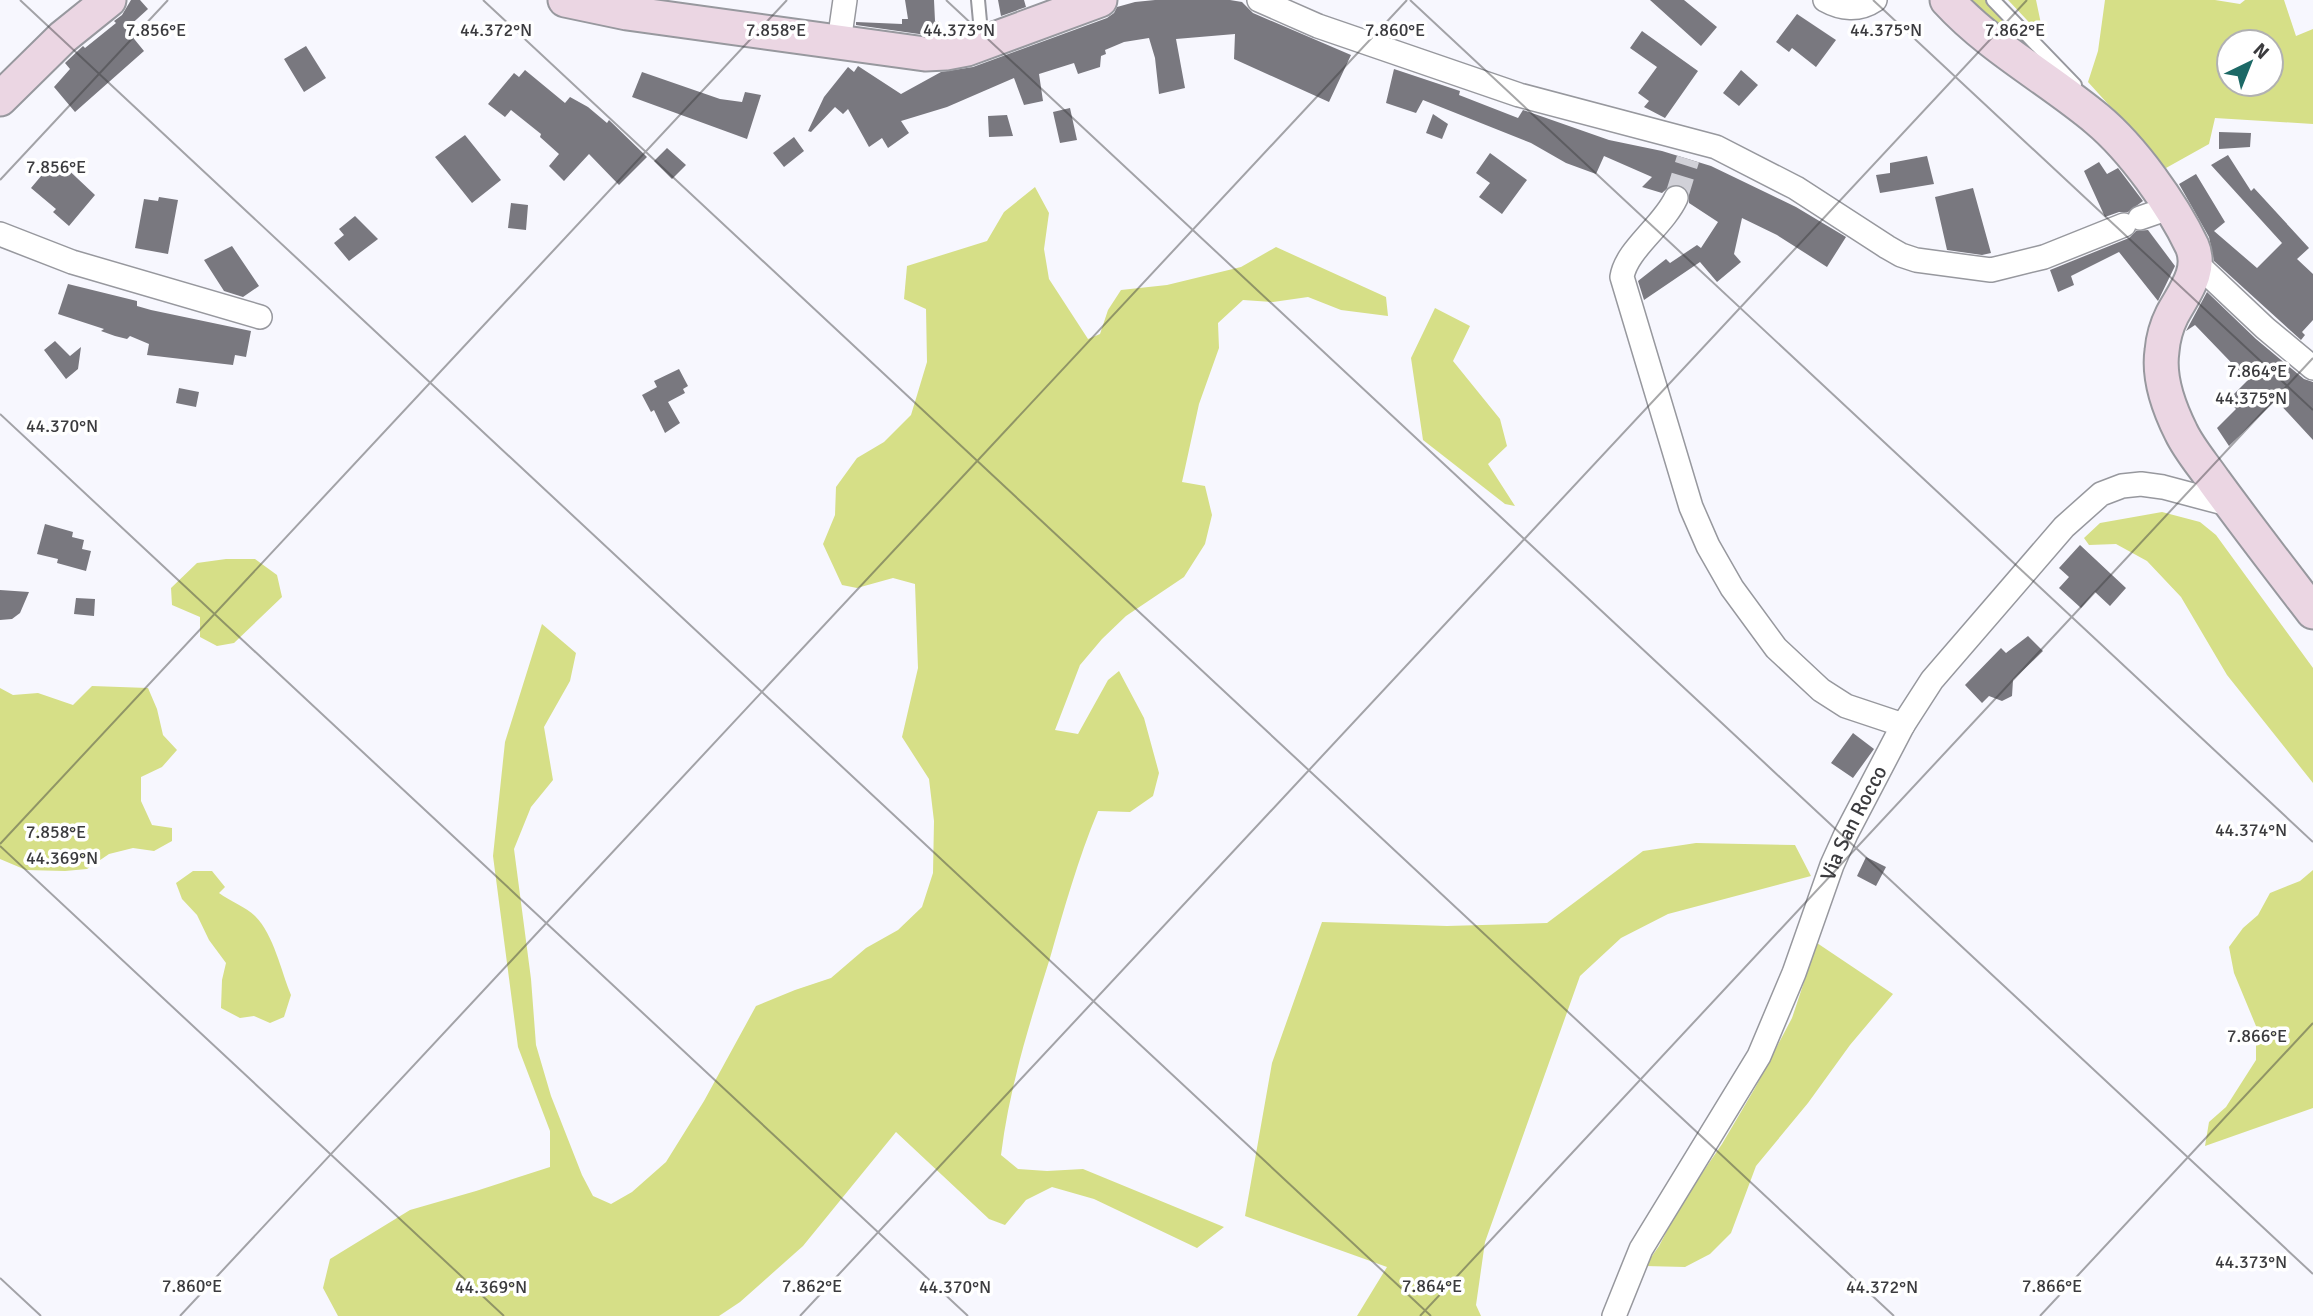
<svg xmlns="http://www.w3.org/2000/svg" width="2313" height="1316" viewBox="0 0 2313 1316" font-family="Signika,sans-serif">
<style>
.green{fill:#d6df87;fill-rule:evenodd}
.building{fill:#79787f}
.lines{fill:none;stroke-linecap:round;stroke-linejoin:round}
.street-tunnel{stroke:#d1d1d8;stroke-width:23;stroke-dasharray:23 11;stroke-linecap:butt}
.lane-casing{stroke:#97989e;stroke-width:16}
.street-casing{stroke:#97989e;stroke-width:26}
.secondary-casing{stroke:#97989e;stroke-width:37}
.lane{stroke:#fff;stroke-width:12}
.street{stroke:#fff;stroke-width:23}
.secondary{stroke:#ebd6e3;stroke-width:33}
.ticks{fill:none;stroke:#3b3b3e;stroke-width:2;stroke-opacity:0.45}
.labels{text-anchor:middle;stroke-width:7;stroke-linejoin:round;paint-order:stroke}
.street-label{font-size:21px;fill:#3b3b3e;stroke:#fff}
.ticks-label{font-size:18px;text-anchor:middle;fill:#3b3b3e;stroke:#fff;stroke-width:7;stroke-linejoin:round;paint-order:stroke}
</style>
<rect width="100%" height="100%" fill="#f7f7fe"/>
<path class="green" d="M1968 0H1986L2041 62Z
M2008 0H2036L2044 38Z
M2105 0H2215L2240 4 2245 0H2284L2296 36 2313 29V124L2215 118 2209 144 2166 168 2088 82 2098 51ZM2229 42H2271V84H2229Z
M1035 187 1049 213 1044 249 1049 279 1088 339 1100 334 1108 310 1121 290 1167 285 1241 267 1276 247 1386 297 1388 316 1341 310 1308 297 1273 302 1243 300 1218 323 1219 348 1199 404 1182 482 1205 486 1212 515 1205 544 1184 577 1126 616 1102 639 1080 665 1055 730 1078 734 1108 680 1119 671 1144 718 1159 773 1153 796 1130 812 1098 811C1078 859 1064 909 1050 958 1030 1022 1009 1088 1001 1155L1018 1169 1047 1171 1083 1169 1224 1227 1197 1248 1094 1199 1052 1187 1026 1200 1005 1225 989 1219 896 1132 803 1246 740 1302 719 1316H338L323 1288 330 1259 410 1210 476 1191 550 1167V1131L518 1047 493 856 505 742 542 624 576 653 570 681 544 727 553 780 531 807 514 849 531 979 536 1045 551 1096 582 1175 593 1196 611 1204 632 1192 666 1162 704 1101 756 1006 795 990 831 978 866 948 898 930 922 907 933 873 934 821 929 779 902 737 918 668 915 584 893 578 857 588 842 585 823 544 835 515 836 487 857 458 884 442 911 415 927 362 926 309 904 299 907 266 987 241 1004 212Z
M1435 308 1470 326 1453 361 1500 419 1507 446 1488 464 1515 506 1505 504 1423 440 1411 358Z
M2162 512 2200 522 2216 535 2313 668V783L2227 675 2181 597 2147 561 2116 544 2089 545 2084 538 2100 523Z
M226 559H255L277 575 282 597 234 643 217 646 200 637V617L172 605 171 588 197 563Z
M92 686 148 688 157 709 163 735 177 750 162 767 141 777V801L152 825 172 828V841L154 851 133 848 109 854 87 869 65 871 26 870 0 859V688L13 695 38 693 73 705Z
M1696 843 1795 845 1811 876 1668 914 1621 938 1580 976 1485 1242 1476 1305 1481 1316H1357L1387 1267 1245 1216 1272 1063 1322 922 1447 926 1547 923 1643 851Z
M2313 870V1108L2205 1146 2209 1122 2226 1107 2256 1060V1026L2234 973 2229 947 2243 928 2258 915 2270 893 2300 881Z
M193 871H212L225 887 219 893C230 901 246 907 255 916 274 935 281 971 291 995L284 1017 270 1023 254 1016 240 1018 221 1008 222 980 226 963 209 940 197 915 182 899 176 883Z
M1817 943 1893 994 1850 1045 1808 1103 1756 1166 1731 1233 1710 1254 1685 1267 1645 1266 1659 1246 1681 1204 1722 1144 1755 1088 1792 1018Z"/>
<path class="building" d="M131 0H140L148 9 126 29 144 51 75 112 54 87 70 69 65 63 83 46 85 48 116 23 114 21 122 15Z
M905 0H934L935 21H939V34L926 35 856 25V22L902 24V19H908Z
M998 0H1024L1026 7 1001 16Z
M1155 0H1230L1242 2 1253 13 1351 55 1329 102 1234 59 1235 34 1176 39 1185 88 1159 94 1155 58 1149 38 1124 42 1105 50 1106 54 1101 56 1100 67 1078 74 1074 63 1039 74 1043 101 1024 105 1014 78 947 107 901 121 909 133 888 148 882 138 869 147 848 109 843 114 835 107 811 132 808 131 824 97 848 67 854 72 858 66 901 94 941 72 973 67 1107 18 1114 13 1117 7 1135 2Z
M1650 0H1684L1717 27 1701 46Z
M1797 14 1836 40 1816 67 1792 48 1789 52 1776 42Z
M1642 31 1698 71 1665 118 1644 107 1649 101 1638 93 1657 67 1630 48Z
M306 46 326 78 304 92 284 59Z
M1394 69 1460 91 1459 95 1518 118 1523 110 1609 140 1662 151 1711 166 1796 207 1846 237 1827 267 1777 235 1742 218 1734 254 1741 262 1717 282 1700 262 1644 300 1638 281 1666 259 1670 263 1697 245 1701 248 1718 222 1689 203 1688 192 1683 186 1677 184 1670 186 1662 193 1642 187 1652 177 1604 156 1596 174 1566 163 1531 143 1423 100 1416 113 1386 103Z
M525 70 565 103 570 97 588 107 607 123 609 120 647 157 619 185 589 154 564 181 549 166 559 154 540 137 541 134 511 110 505 117 488 104 514 73 519 77Z
M1741 70 1758 85 1739 106 1723 93Z
M642 72 720 99 742 102 745 92 761 95 747 139 632 97Z
M1070 108 1077 140 1060 143 1053 112Z
M1433 114 1448 124 1442 139 1426 133Z
M1007 115 1013 136 989 137 988 116Z
M2219 132 2251 133 2250 147 2219 149Z
M465 135 501 180 472 203 435 157Z
M794 137 804 151 784 167 773 153Z
M667 148 686 165 672 179 654 161Z
M1490 153 1527 180 1502 214 1479 197 1490 183 1476 173Z
M2228 155 2251 191 2254 188 2309 248 2297 259 2313 274V320L2302 332 2305 335 2301 340 2214 261 2209 237 2179 184 2196 174 2225 222 2214 231 2257 268 2282 243 2211 165Z
M1927 156 1934 184 1880 193 1876 175 1890 173V163Z
M59 161 95 195 69 226 53 212 56 209 31 188 52 163 55 165Z
M2099 162 2107 174 2118 168 2143 201 2128 212H2119L2105 217 2084 171Z
M1973 188 1991 253 1982 255 1947 250 1935 197Z
M159 197 178 200 168 254 135 248 144 199 158 201Z
M511 203 528 205 526 230 508 228Z
M355 216 378 239 349 261 334 243 344 235 339 229Z
M2148 230 2175 266 2158 301 2119 252 2071 276 2074 285 2058 292 2050 270 2129 238 2136 231Z
M232 246 259 286 243 297 224 291 204 260Z
M68 284 137 301V306L151 310 251 331 246 357 235 355 233 365 147 355 149 344 130 336 127 339 115 336 101 331 104 329 58 314Z
M2207 292 2256 339 2304 379 2313 382V440L2276 400 2229 446 2217 428 2236 409 2228 400 2248 380 2195 325 2186 331Z
M55 341 70 356 81 347 78 369 66 379 44 350Z
M679 369 688 386 683 389 685 393 668 402 680 423 665 433 654 410 651 412 642 395 657 387 654 381Z
M179 388 199 392 196 407 176 403Z
M45 524 73 532 72 537 84 540 82 549 91 551 86 571 57 563 58 559 37 554Z
M2080 545 2126 588 2110 606 2095 592 2081 608 2059 588 2069 577 2059 568Z
M0 590 29 592 20 613 12 619 0 620Z
M76 598 95 599 94 616 74 614Z
M2028 636 2043 651 2013 680 2012 696 2002 701 1989 696 1982 703 1965 685 2001 648 2006 653Z
M1853 733 1874 749 1853 778 1831 763Z
M1866 857 1886 867 1876 886 1857 876Z"/>
<g class="lines">
<path class="street-tunnel" d="M1676 198 1688 159"/>
<g class="lane-casing">
<path id="lane" d="M978 0 982 43
M1993 0 2075 85"/>
</g>
<g class="street-casing">
<g id="street">
<path d="M1259 0 1318 26 1519 95 1716 147 1796 188 1887 247 1901 255 1916 260 1991 270 2044 257 2124 225"/>
<path d="M1825 0C1841 9 1859 11 1875 0"/>
<path d="M839 42 845 0"/>
<path d="M1676 198C1663 226 1626 250 1622 277L1691 507 1708 546 1732 588 1776 648 1821 690 1846 706 1903 725"/>
<path d="M2140 218 2169 208"/>
<path d="M0 234 72 262 260 317"/>
<path d="M2195 262 2265 328 2313 368"/>
<path id="s1" d="M1614 1316 1641 1249 1759 1056 1794 973 1832 865 1846 834 1903 725 1932 680 2064 527 2101 494 2122 486 2141 484 2163 487 2231 505"/>
</g>
</g>
<g class="secondary-casing">
<path id="secondary" d="M565 0 627 13 925 54 946 53 967 49 1100 0
M1947 0C1991 48 2048 78 2097 119 2133 149 2172 204 2192 246 2203 271 2183 294 2172 315 2167 325 2163 339 2162 351 2158 378 2169 408 2181 432 2189 449 2203 465 2214 481 2246 525 2280 569 2313 612
M0 99 63 37 109 0"/>
</g>
<use href="#lane" class="lane"/>
<use href="#street" class="street"/>
<use href="#secondary" class="secondary"/>
</g>
<path class="ticks" d="M20 0 1431 1316M483 0 1894 1316M946 0 2313 1274M1410 0 2313 842M1873 0 2313 410M0 180 168 0M0 414 968 1316M0 844 787 0M0 846 504 1316M0 1278 41 1316M180 1316 1407 0M800 1316 2027 0M1420 1316 2313 358M2040 1316 2313 1023"/>
<g class="labels">
<g class="street-label">
<text dy="7" stroke="none"><textPath href="#s1" startOffset="550">Via San Rocco</textPath></text>
</g>
</g>
<g class="ticks-label">
<text x="1886" y="36">44.375°N</text>
<text x="496" y="36">44.372°N</text>
<text x="959" y="36">44.373°N</text>
<text x="156" y="36">7.856°E</text>
<text x="776" y="36">7.858°E</text>
<text x="1395" y="36">7.860°E</text>
<text x="2015" y="36">7.862°E</text>
<text x="56" y="173">7.856°E</text>
<text x="2257" y="377">7.864°E</text>
<text x="2251" y="404">44.375°N</text>
<text x="62" y="432">44.370°N</text>
<text x="2251" y="836">44.374°N</text>
<text x="56" y="838">7.858°E</text>
<text x="62" y="864">44.369°N</text>
<text x="2257" y="1042">7.866°E</text>
<text x="2251" y="1268">44.373°N</text>
<text x="192" y="1292">7.860°E</text>
<text x="812" y="1292">7.862°E</text>
<text x="1432" y="1292">7.864°E</text>
<text x="2052" y="1292">7.866°E</text>
<text x="491" y="1293">44.369°N</text>
<text x="955" y="1293">44.370°N</text>
<text x="1882" y="1293">44.372°N</text>
</g>
<g transform="translate(2250 63) rotate(43)"><circle r="33" fill="#ffffff" stroke="#b1b1b2" stroke-width="2"/>
<path d="M0-5L12 26L0 18L-12 26Z" fill="#1c6966"/>
<text y="-10" font-size="19" font-weight="bold" text-anchor="middle" fill="#3b3b3e">N</text>
</g>
</svg>
